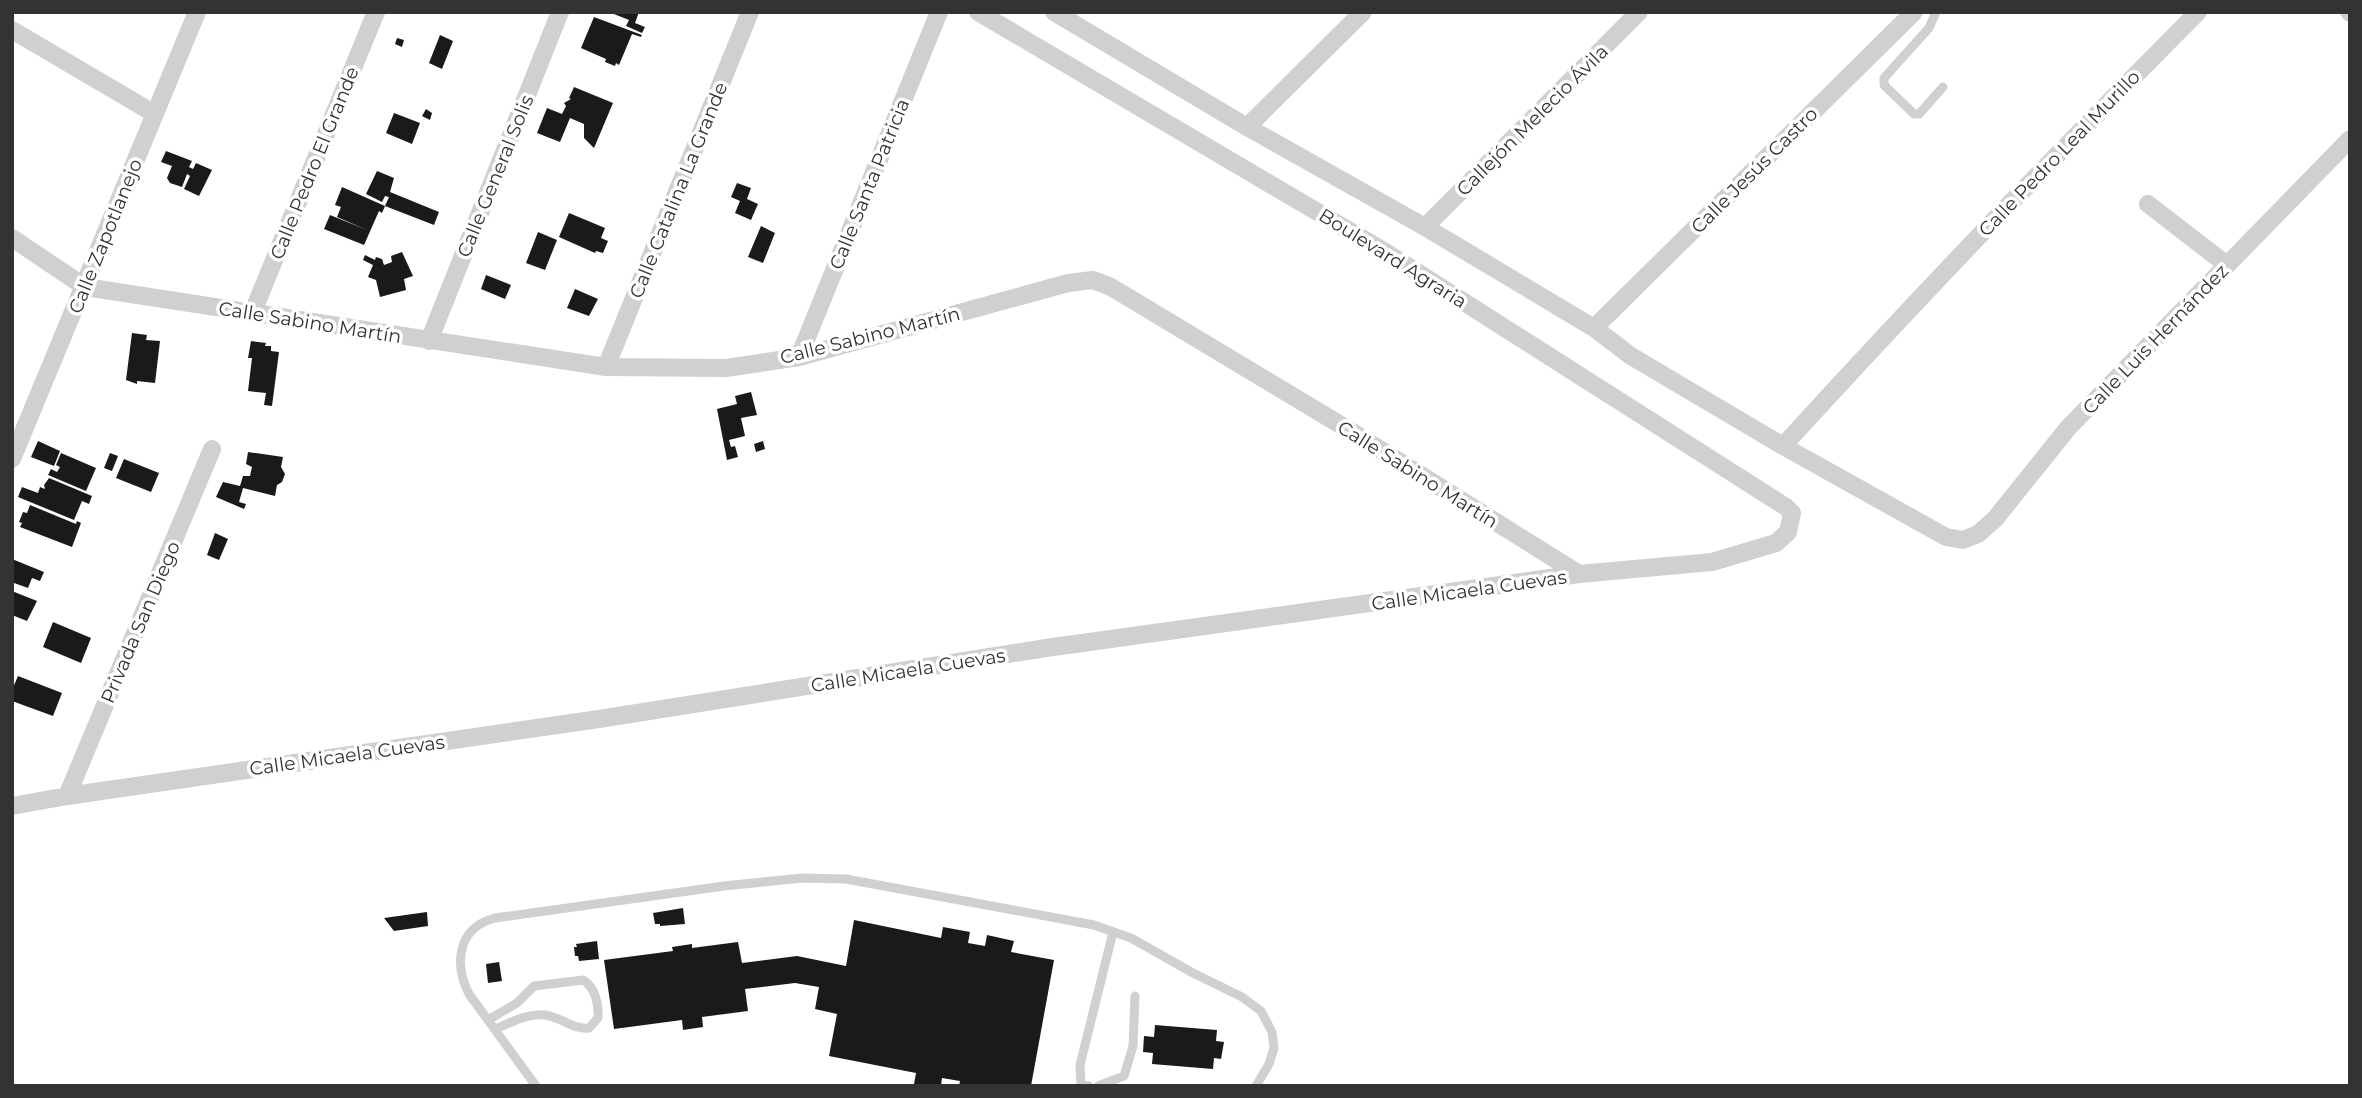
<svg xmlns="http://www.w3.org/2000/svg" width="2362" height="1098" viewBox="0 0 2362 1098" font-family="Montserrat,sans-serif">
<style>
.building{fill:#1a1a1a}
.lines{fill:none;stroke-linecap:round;stroke-linejoin:round}
.lane{stroke:#d0d0d0;stroke-width:9}
.street{stroke:#d0d0d0;stroke-width:18}
.labels{text-anchor:middle;stroke-width:7;stroke-linejoin:round;paint-order:stroke}
.street-label{font-size:19px;fill:#333;stroke:#fff}
</style>
<rect width="100%" height="100%" fill="#fff"/>
<path class="building" d="M609 12H639L635 23 645 27 642 33 626 26 629 20Z
M594 17 642 35 641 37 632 34 619 65 616 63 615 66 605 62 606 59 581 48Z
M440 35 453 41 442 69 429 63Z
M397 38 404 40 402 47 395 44Z
M574 87 613 103 594 148 584 138V124L570 118 560 142 537 133 547 108 562 114 566 106 564 103 571 99 569 98Z
M426 109 432 113 430 120 422 116Z
M394 113 420 123 412 144 386 133Z
M166 151 192 161 189 167 193 169 196 163 212 170 199 196 184 189 190 176 187 174 182 187 170 183 167 178 172 166 161 162Z
M377 171 394 178 390 192 439 212 434 225 385 206 389 197 385 196 382 202 366 194Z
M737 183 751 188 747 199 758 204 751 220 735 213 740 201 731 197Z
M342 187 385 206 382 213 379 211 364 245 324 229 330 215 367 230 337 217 341 207 335 205Z
M569 213 605 228 601 238 608 241 603 253 596 251 595 253 559 237Z
M761 226 775 233 763 263 748 257Z
M538 232 557 240 545 270 526 263Z
M402 252 413 276 404 279 406 290 380 297 376 280 368 277 373 265 363 260 365 255 375 260 376 257 382 259 384 265 392 262 391 256Z
M486 275 511 285 505 299 481 289Z
M575 289 598 299 589 316 567 308Z
M132 333 147 335 146 340 160 341 155 383 137 381V384L126 380Z
M251 341 266 343 265 346H271V351L279 352 272 406 264 405 266 393 248 391 252 358H248Z
M751 392 757 415 741 418 745 436 729 440 731 447 735 446 738 457 727 460 717 409 737 404 735 396Z
M38 441 60 451 54 466 31 457Z
M763 441 765 449 756 452 754 444Z
M248 452 283 457 281 467 285 474 282 482 277 485 275 496 243 488 239 502 246 504 244 509 216 497 223 482 240 486 243 476H250L252 467 246 464Z
M61 453 96 468 86 491 48 475 51 469 57 472 60 467 56 465Z
M110 453 118 456 112 471 104 468Z
M124 459 159 473 151 492 116 478Z
M49 478 92 496 89 504 82 501 74 520 18 497 22 487 38 493 40 487 45 489 44 485Z
M30 505 76 524 77 521 81 523 72 547 20 527 22 523 19 522 23 512 27 513Z
M215 533 228 539 219 560 207 555Z
M12 559 44 572 40 581 32 578 28 588 14 583Z
M12 591 37 601 27 621 12 615Z
M53 622 91 638 81 663 43 647Z
M18 676 62 693 53 716 12 701V690Z
M683 908 685 924 660 926V924H655L653 913Z
M427 912 428 926 394 931 384 918Z
M854 920 941 938 943 927 970 932 968 943 985 946 987 935 1014 941 1011 952 1054 960 1031 1086H959L960 1081 942 1078 941 1086H925L914 1084 916 1073 829 1056 837 1014 815 1009 819 987 795 983 745 989 748 1011 702 1017 703 1027 683 1030 682 1020 614 1029 604 960 673 951 672 947 692 944V948L738 942 742 963 797 956 846 966Z
M597 941 599 959 579 961 578 956H575L574 947H577L576 944Z
M499 962 502 981 488 983 486 964Z
M1155 1025 1217 1030 1216 1041 1224 1042 1221 1059 1214 1058 1213 1069 1152 1064 1153 1053 1143 1052 1144 1036 1154 1037Z"/>
<g class="lines">
<path class="lane" d="M1936 12 1929 28 1884 78V85L1914 114H1919L1943 87
M488 1020 517 1003 534 986 583 980C595 987 599 1004 598 1018L589 1028C573 1030 561 1017 545 1015 528 1013 510 1023 495 1029
M536 1086 469 994C454 964 457 928 495 918L724 886 802 878 846 879 1094 925 1131 938 1193 973 1242 997 1261 1011 1272 1032 1274 1048 1269 1064 1256 1086
M1089 1086 1081 1084 1080 1065 1113 932
M1098 1086 1124 1076 1133 1046 1135 996"/>
<path class="street" d="M1054 12 1247 127 1425 227 1594 328 1631 356 1783 446 1946 537 1963 540 1978 534 1995 519 2068 428 2350 139
M2349 12 2350 13
M12 30 155 114
M1247 127 1363 12
M2148 204 2227 265
M1425 227 1639 12
M12 238 85 287 606 367 726 368 799 357 1068 283 1093 280 1111 287 1349 430 1579 574
M252 314 376 12
M1594 328 1914 12
M429 341 560 12
M799 357 939 12
M606 367 750 12
M1783 446C1918 298 2056 154 2198 12
M12 459 197 12
M67 796 212 449
M12 806 67 796 599 719 1046 648 1579 574 1712 562 1776 543 1788 532 1792 513 1786 507 1387 253 978 12"/>
</g>
<g class="labels">
<g class="street-label">
<text transform="translate(1532 120) rotate(-45)" y="7">Callejón Melecio Ávila</text>
<text transform="translate(2059 153) rotate(-46)" y="7">Calle Pedro Leal Murillo</text>
<text transform="translate(314 163) rotate(-68)" y="7">Calle Pedro El Grande</text>
<text transform="translate(1754 170) rotate(-45)" y="7">Calle Jesús Castro</text>
<text transform="translate(495 176) rotate(-68)" y="7">Calle General Solis</text>
<text transform="translate(869 184) rotate(-68)" y="7">Calle Santa Patricia</text>
<text transform="translate(678 190) rotate(-68)" y="7">Calle Catalina La Grande</text>
<text transform="translate(105 236) rotate(-68)" y="7">Calle Zapotlanejo</text>
<text transform="translate(1393 258) rotate(32)" y="7">Boulevard Agraria</text>
<text transform="translate(310 322) rotate(9)" y="7">Calle Sabino Martín</text>
<text transform="translate(870 335) rotate(-14)" y="7">Calle Sabino Martín</text>
<text transform="translate(2155 339) rotate(-46)" y="7">Calle Luis Hernández</text>
<text transform="translate(1418 474) rotate(32)" y="7">Calle Sabino Martín</text>
<text transform="translate(1469 590) rotate(-8)" y="7">Calle Micaela Cuevas</text>
<text transform="translate(140 622) rotate(-67)" y="7">Privada San Diego</text>
<text transform="translate(908 670) rotate(-9)" y="7">Calle Micaela Cuevas</text>
<text transform="translate(347 755) rotate(-8)" y="7">Calle Micaela Cuevas</text>
</g>
</g>
<rect width="2362" height="1098" fill="none" stroke="#333333" stroke-width="28"/>
</svg>
